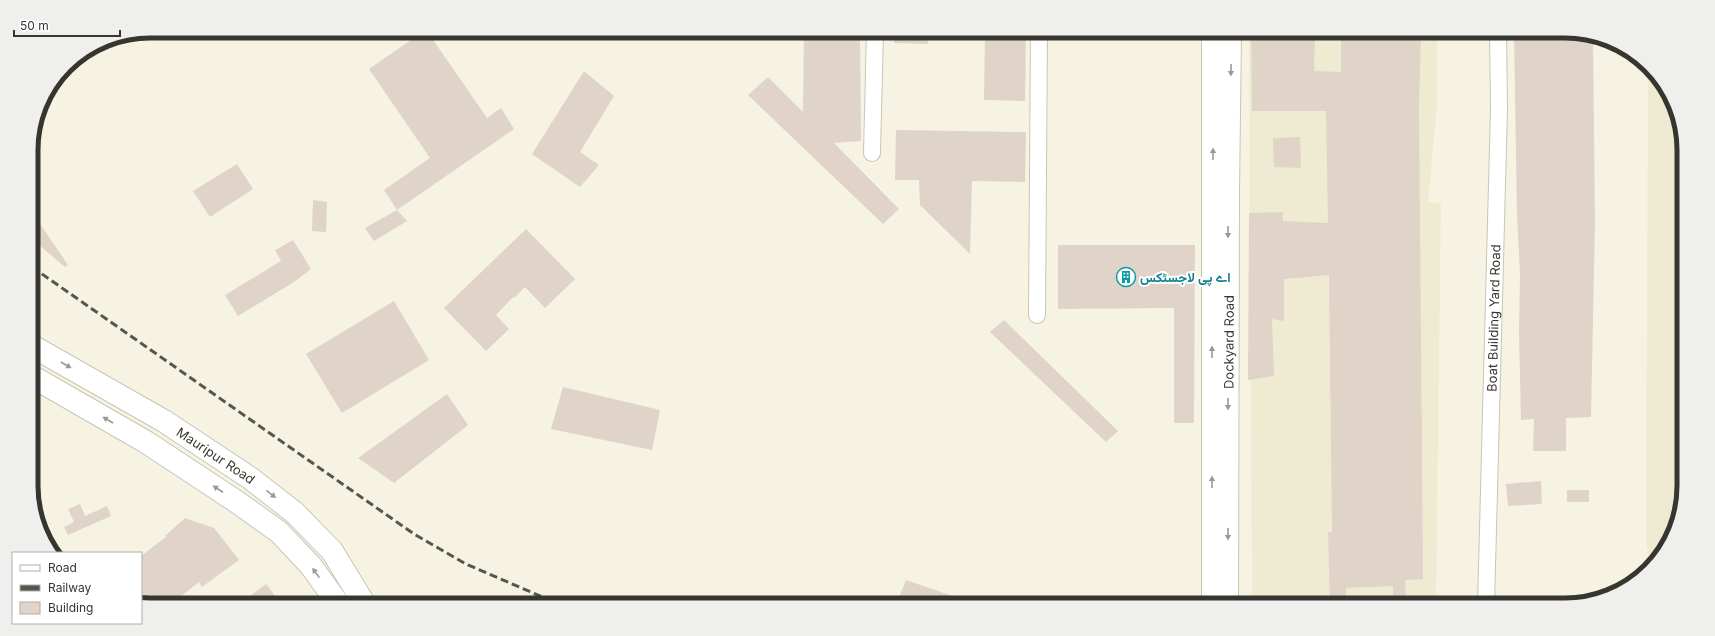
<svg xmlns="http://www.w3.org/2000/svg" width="1715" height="636" viewBox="0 0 1715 636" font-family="Inter,Vazirmatn,sans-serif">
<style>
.built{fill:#efebd3}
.green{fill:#cbf0bb}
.building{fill:#e0d3c8}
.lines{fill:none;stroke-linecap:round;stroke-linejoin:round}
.minor-casing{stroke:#c9c6b7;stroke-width:18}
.tertiary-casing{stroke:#c9c6b7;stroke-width:22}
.trunk-casing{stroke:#c9c6b7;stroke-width:24}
.minor{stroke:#fff;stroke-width:16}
.tertiary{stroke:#fff;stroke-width:20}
.trunk{stroke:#fff;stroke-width:22}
.rail{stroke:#57564e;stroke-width:3;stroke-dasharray:8 4;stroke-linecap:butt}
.oneway{fill:#9a9a97}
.labels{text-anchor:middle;stroke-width:4;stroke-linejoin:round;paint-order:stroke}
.culture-label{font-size:13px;font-weight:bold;fill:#0d838f;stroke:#fff;text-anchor:start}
.street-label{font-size:13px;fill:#36352f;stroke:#fff}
.rim{fill:none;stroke:#36352f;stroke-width:5}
</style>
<rect width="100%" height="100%" fill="#f6f3e3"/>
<path class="built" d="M1249 31H1437V107L1428 202 1441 203 1436 605H1252Z
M1648 67 1655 72 1675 104 1683 134 1684 486 1678 524 1664 552 1651 565 1646 543Z"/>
<path class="green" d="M1296 598 1307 605H1280L1283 601Z"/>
<path class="building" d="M424 31H427L487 118 501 108 514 129 397 210 384 190 430 158 369 69Z
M804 31H860L861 141 834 143 899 209 883 224 748 95 768 77 803 112Z
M894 31H928V44L894 43Z
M985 31H1026L1025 101 984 100Z
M1251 31H1315L1314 71 1341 72V31H1421L1419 107 1423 579 1405 580 1406 596 1393 597V586L1346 588V605H1330L1328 532H1332L1329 275 1284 279V321L1272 319 1274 376 1248 380 1249 213 1283 212V221L1328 223 1326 111H1252Z
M1514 31H1565L1593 36 1595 222 1591 417 1566 418V451H1533L1534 419 1521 420 1519 333 1520 272 1517 216Z
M584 71 614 96 580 152 599 165 580 187 532 154Z
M896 130 1026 132 1025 182 972 181 970 254 920 205 919 180H895Z
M1300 137 1301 168 1274 167 1273 138Z
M237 164 253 189 210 217 193 191Z
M313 200 327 202 326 232 312 231Z
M397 210 407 221 374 241 365 228Z
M32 212 68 265 65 267 32 239Z
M526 229 575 279 545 308 525 287 514 298 513 297 496 315 509 329 486 351 444 308Z
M293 240 311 269 294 282 238 316 225 295 281 261 275 250Z
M1058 245H1195L1194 423H1174V308L1058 309Z
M394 301 429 360 342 413 306 354Z
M1004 320 1118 431 1106 442 990 332Z
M563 387 660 410 652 450 551 429Z
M447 394 468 425 394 483 358 458Z
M1541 481 1542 504 1508 506 1506 484Z
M1567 490H1589V502H1567Z
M80 504 85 516 107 506 111 516 68 535 64 527 74 522 68 509Z
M185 518 214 528 239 560 202 587 199 582 170 605 141 604V556L166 537 165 536Z
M906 580 973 603V605H896Z
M266 584 282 605H238Z"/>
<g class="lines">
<g class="minor-casing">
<g id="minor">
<path d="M872 153 875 31"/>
<path d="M1037 315 1039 31"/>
<path id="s1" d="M1486 605 1499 108 1498 31"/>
</g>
</g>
<g class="tertiary-casing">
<g id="tertiary">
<path d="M1212 605V31"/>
<path id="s2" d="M1228 605 1229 193 1231 31"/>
</g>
</g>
<g class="trunk-casing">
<g id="trunk">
<path id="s3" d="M32 346 164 421 250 478 295 513 332 551 365 605"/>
<path d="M33 377 146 442 237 502 279 532 311 566 339 605"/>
</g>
</g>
<use href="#minor" class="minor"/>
<use href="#tertiary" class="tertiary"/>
<use href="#trunk" class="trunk"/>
<path class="rail" d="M32 267 414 534 466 564 561 605"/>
</g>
<defs><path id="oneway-solid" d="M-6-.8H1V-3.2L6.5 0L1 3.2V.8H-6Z"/></defs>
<g class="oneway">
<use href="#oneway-solid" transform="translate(1231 70) rotate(91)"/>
<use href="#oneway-solid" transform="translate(1213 154) rotate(-90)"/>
<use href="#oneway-solid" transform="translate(1228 232) rotate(90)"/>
<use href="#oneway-solid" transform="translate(1212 352) rotate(-90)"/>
<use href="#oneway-solid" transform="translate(66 365) rotate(30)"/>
<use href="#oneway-solid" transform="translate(1228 404) rotate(90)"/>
<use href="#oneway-solid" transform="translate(108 420) rotate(-150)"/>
<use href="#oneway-solid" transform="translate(1212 482) rotate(-90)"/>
<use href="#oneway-solid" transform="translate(218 489) rotate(-147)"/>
<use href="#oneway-solid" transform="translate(271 494) rotate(38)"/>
<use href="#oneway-solid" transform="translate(1228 534) rotate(90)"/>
<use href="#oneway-solid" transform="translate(316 573) rotate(-126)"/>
</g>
<defs>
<g id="building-ring" transform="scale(1)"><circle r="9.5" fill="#fff" stroke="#0f9aa8" stroke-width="1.5"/><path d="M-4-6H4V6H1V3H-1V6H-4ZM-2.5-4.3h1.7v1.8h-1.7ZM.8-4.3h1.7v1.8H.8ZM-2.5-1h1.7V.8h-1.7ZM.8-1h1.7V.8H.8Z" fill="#0f9aa8"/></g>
</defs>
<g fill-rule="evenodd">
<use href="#building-ring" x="1126" y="277"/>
</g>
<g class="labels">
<g class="culture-label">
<text x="1140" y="282">اے پی لاجسٹکس</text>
</g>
<g class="street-label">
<text dy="5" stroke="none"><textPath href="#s1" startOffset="287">Boat Building Yard Road</textPath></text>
<text dy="5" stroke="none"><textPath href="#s2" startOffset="263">Dockyard Road</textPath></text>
<text dy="5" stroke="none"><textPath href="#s3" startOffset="214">Mauripur Road</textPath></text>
</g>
</g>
<path d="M0 0H1715V636H0ZM150 38H1565A112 112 0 0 1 1677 150V486A112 112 0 0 1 1565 598H150A112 112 0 0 1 38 486V150A112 112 0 0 1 150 38Z" fill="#efefee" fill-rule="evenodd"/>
<path class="rim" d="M150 38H1565A112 112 0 0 1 1677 150V486A112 112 0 0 1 1565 598H150A112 112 0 0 1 38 486V150A112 112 0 0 1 150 38Z"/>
<rect x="12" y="552" width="130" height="72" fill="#ffffff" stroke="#afaeac"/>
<rect x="20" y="565" width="20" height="6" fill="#ffffff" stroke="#afaeac"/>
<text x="48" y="572" font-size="12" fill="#36352f">Road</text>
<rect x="20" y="585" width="20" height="6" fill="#57564e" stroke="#afaeac"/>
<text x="48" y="592" font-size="12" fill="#36352f">Railway</text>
<rect x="20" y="602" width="20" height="12" fill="#e0d3c8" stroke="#afaeac"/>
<text x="48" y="612" font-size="12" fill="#36352f">Building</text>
<path d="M14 30v6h106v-6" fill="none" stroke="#36352f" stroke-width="2"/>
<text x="20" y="30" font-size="12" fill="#36352f" stroke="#ffffff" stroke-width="3" paint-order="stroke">50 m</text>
</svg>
